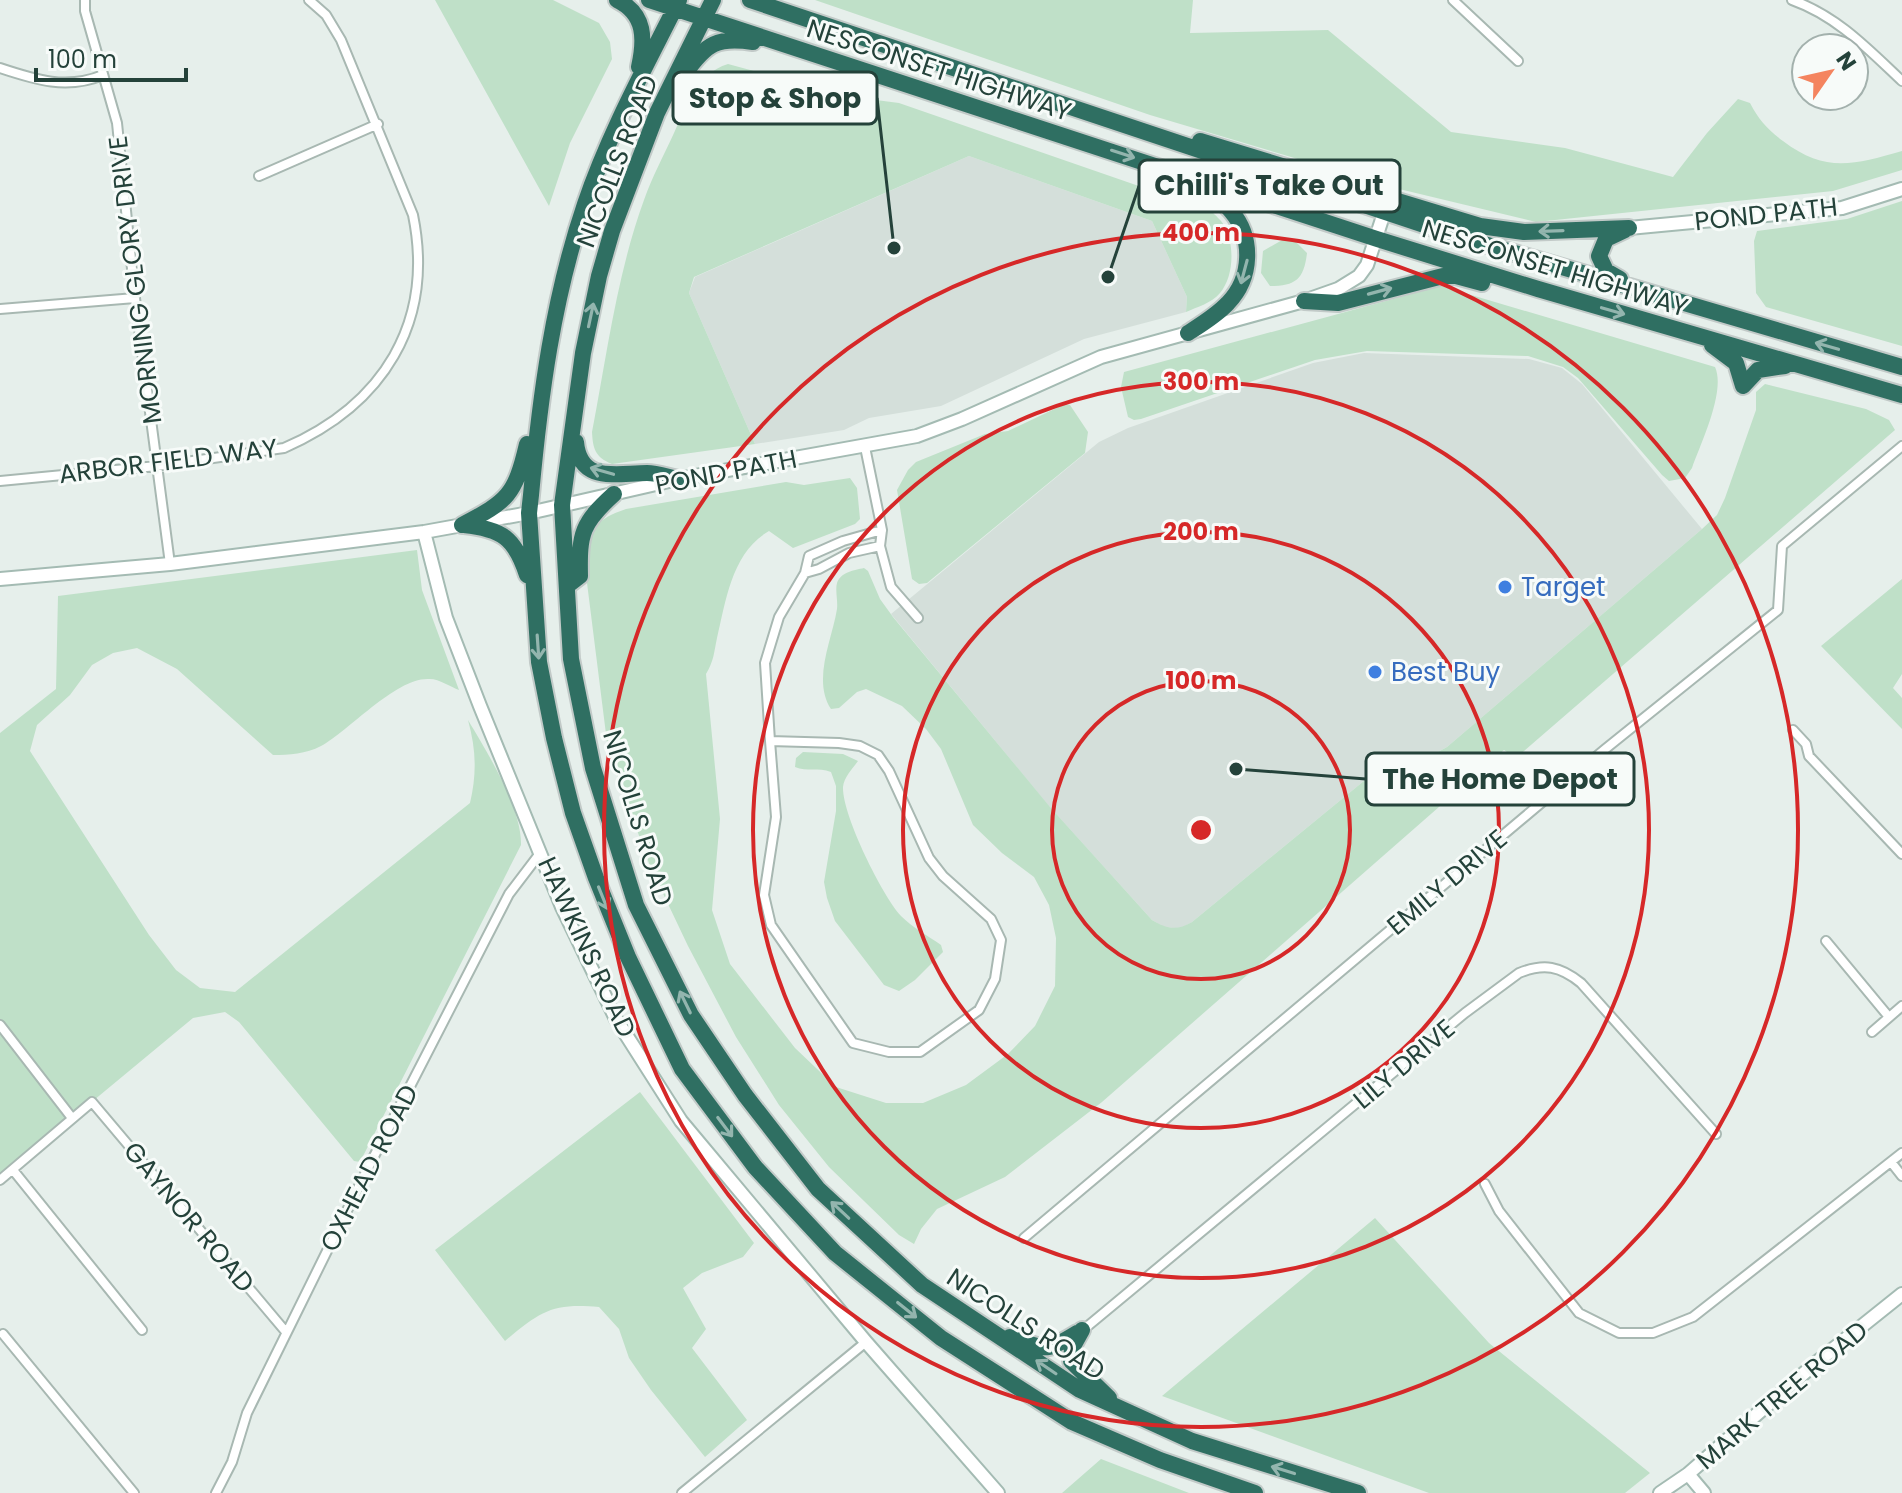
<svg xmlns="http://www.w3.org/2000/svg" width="1902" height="1493" viewBox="0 0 1902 1493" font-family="Poppins,sans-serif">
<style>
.built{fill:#d4dfda}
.green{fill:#bfe0c8}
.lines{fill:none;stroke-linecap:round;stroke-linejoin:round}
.street-casing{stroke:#a8b8b2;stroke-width:12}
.secondary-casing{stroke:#a4bbb3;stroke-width:16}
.highway-casing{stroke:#c2cac8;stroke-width:20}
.street{stroke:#fff;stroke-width:8}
.secondary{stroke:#fff;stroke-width:12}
.highway{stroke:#2f6f62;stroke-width:16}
.oneway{stroke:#93b5ae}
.ring{fill:none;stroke:#d62828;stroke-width:4}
.shop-dot{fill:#3f7fe0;stroke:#f7fbf9;stroke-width:3}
.labels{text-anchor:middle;stroke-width:6;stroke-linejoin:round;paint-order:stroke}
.street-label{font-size:26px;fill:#24423a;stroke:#f7fbf9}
.shop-label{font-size:26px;fill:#366cbe;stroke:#f7fbf9;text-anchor:start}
.centre{fill:#d62828;stroke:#f7fbf9;stroke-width:4}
.ring-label{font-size:24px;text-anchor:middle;font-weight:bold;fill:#d62828;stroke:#f7fbf9;stroke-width:6;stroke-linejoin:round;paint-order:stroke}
.leader{fill:none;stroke:#24423a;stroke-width:3}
.callout-dot{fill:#24423a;stroke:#f7fbf9;stroke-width:3}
.callout{fill:#f7fbf9;stroke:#24423a;stroke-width:3}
.callout-label{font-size:28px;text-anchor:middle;font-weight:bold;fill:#24423a}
</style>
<rect width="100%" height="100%" fill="#e6efeb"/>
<path class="built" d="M969 156 1152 221 1187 297 1186 312 1084 339 941 406 869 418 844 430 755 444 689 293 695 277Z
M1364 353 1529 359 1562 368 1582 384 1702 529 1447 747 1427 758 1376 771 1192 922 1180 929 1164 927 1152 920 1048 805 891 614 1099 442 1128 428 1313 363Z"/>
<path class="green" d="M435 0H553L599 23 610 42 612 59 570 143 549 206Z
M815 0H1193L1190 33 1328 30 1451 132 1565 148 1673 177 1707 133 1738 99 1750 103C1759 120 1767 129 1783 141 1825 173 1853 165 1902 151V170L1833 191 1536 222 1395 188 1150 115Z
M728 64 845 96 899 103 1211 211C1215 215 1221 220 1224 225 1235 245 1234 276 1220 293 1212 303 1197 307 1186 312L1187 297 1152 221 969 156 694 277 689 293 755 444 612 464C595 457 593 449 592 432 607 354 617 274 644 200 652 177 664 155 674 133 687 105 696 74 728 64Z
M1902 201V346L1766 307 1756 293 1754 241 1757 231 1847 219Z
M1284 239 1296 242 1307 253C1304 279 1296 286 1270 286L1261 273 1263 251Z
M1441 286 1715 367C1726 391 1701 443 1692 468L1685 478 1669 481 1662 475 1578 378 1563 367 1528 356 1367 351 1315 360 1141 419 1134 420 1128 417 1121 387 1124 372Z
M1765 384 1866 409 1889 420 1895 430 1516 758 1504 750 1102 1102 1005 1177 937 1209 921 1229 914 1244 899 1235 829 1167 779 1105 736 1037 688 946 650 866 608 750 584 559C590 529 596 519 626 509L786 482 804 485 850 478 857 488 860 519 855 524 793 548 769 531C732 552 726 600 717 638 714 652 714 661 706 674L720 819 712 910 730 964 795 1048 836 1087 886 1103H923L966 1085 1008 1054 1035 1026 1055 986 1056 938 1049 905 1034 877 1002 853 973 825 941 749 926 729 902 706 866 689 857 692 839 708 831 709C812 680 832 640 837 609 838 601 835 590 837 583 841 572 854 570 864 568L868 571 880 599 893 617 1050 807 1152 920C1167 929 1177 931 1192 922L1376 771 1427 758 1447 747 1702 529 1717 515 1725 498 1756 410V392Z
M1065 404 1070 405 1088 432 1085 453 927 583 919 584 912 579 897 490 908 470 916 462 985 434 1008 431Z
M417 550 422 590 459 690C451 687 439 679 430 679 397 676 349 731 321 746 306 754 289 755 273 755L177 669 137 648 113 653 92 665 70 695 37 725 30 751 149 935 176 970 200 988 235 992 470 803C477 773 476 749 468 720 487 752 522 808 521 845L360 1162 354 1161 239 1022 225 1012 193 1018 0 1178V733L56 689 58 596Z
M1902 579V674L1893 688 1902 698V729L1821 646Z
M803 752 843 754 858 761C853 768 844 777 843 787 842 815 882 895 901 916 912 927 928 936 941 945L943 952 915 980 899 991 884 985 835 921 827 898 824 882 836 811V786L831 772C818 767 807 772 795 767L796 758Z
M640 1092 754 1243 743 1257 702 1273 683 1288 706 1329 692 1348 747 1420 705 1457 651 1390 629 1358 619 1329 599 1307C552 1303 541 1311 505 1341L435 1250Z
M1375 1218 1489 1343 1650 1473 1625 1493H1429L1162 1396Z
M1101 1459 1189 1493H1062Z"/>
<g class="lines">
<g class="street-casing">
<path id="street" d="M85 0V11L117 123 135 298 170 564
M1453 0 1518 61
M1792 0C1837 16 1868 49 1902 81
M0 68C36 80 67 90 103 75
M259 176 378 124
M0 309 135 298
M865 447 882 530 880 546 891 587 918 618
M0 481 157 466 284 448C383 405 435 323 413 215L341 40 326 15 309 0
M880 546 849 553 819 569 805 573 809 556 843 541 882 530
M1793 730 1806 744 1809 756 1902 854
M770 741 839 743 860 746 878 755 889 771 929 858 943 876 991 919 1001 940 995 979 979 1010 920 1052H889L853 1043 771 925 764 895 776 817Z
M770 741 765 663 779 617 805 573
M1826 941 1889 1017
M0 1025 72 1118
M1872 1032 1902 1006
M1891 1162 1902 1176
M13 1170 142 1330
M0 1180 92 1102 286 1332
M1485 1184 1499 1211 1579 1313 1619 1333H1653L1693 1317 1902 1153
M1024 1238 1604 750 1778 610 1782 546 1902 446
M1083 1330 1465 1013 1519 973C1544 963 1560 966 1581 983L1716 1134
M3 1334 134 1493
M216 1493 232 1462 247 1413 368 1168 509 894 541 852
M682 1493 866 1342"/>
</g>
<g class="secondary-casing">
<path id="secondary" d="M1629 228 1842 208 1902 189
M424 532 446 618 480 706 562 907 616 1019 681 1121 866 1342 998 1493
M0 579 170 564 424 532 529 513 678 479 917 436 962 419 1101 357 1304 301 1338 289 1359 276 1367 265 1384 213
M1688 1474 1704 1493
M1660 1493 1688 1474 1817 1362 1902 1294"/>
</g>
<g class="highway-casing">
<path id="highway" d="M617 0C646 14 645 40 639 67
M649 0 1377 239 1538 289 1902 395
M679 0C646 66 609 133 585 204 553 298 540 397 531 495L529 513 539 662 554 738 573 813 596 878 628 957 682 1069 755 1167 835 1253 941 1338 1072 1422 1160 1460 1255 1493
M713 0 657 113 612 231 599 276 583 353 562 505 571 659 593 768 636 905 691 1015 745 1095 818 1189 922 1285 1080 1390 1192 1441 1358 1493
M750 0 1460 237 1902 367
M686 72C707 43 717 37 753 42
M1200 141 1480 226 1524 232 1629 228
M1620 279 1606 271 1599 256 1606 239 1625 230
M1304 301 1338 303 1443 276H1456L1482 283
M1188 333C1202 324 1217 315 1228 303 1252 278 1254 238 1231 211 1222 200 1209 193 1196 185
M1712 345 1736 363 1743 386
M1743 386 1758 370 1785 366
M576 442C580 484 616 473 647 473 657 473 668 477 678 479
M462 525C508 501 515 495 527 444
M464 525C502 529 515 538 527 575
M567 586 580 576C579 533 582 523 614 494
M1082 1330 1072 1348 1071 1361 1109 1398
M1010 1337C1047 1349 1043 1354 1077 1333"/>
</g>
<use href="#street" class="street"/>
<use href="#secondary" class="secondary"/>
<use href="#highway" class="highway"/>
</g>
<defs><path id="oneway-shaft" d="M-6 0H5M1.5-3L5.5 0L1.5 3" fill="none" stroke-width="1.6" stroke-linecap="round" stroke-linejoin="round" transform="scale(2)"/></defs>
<g class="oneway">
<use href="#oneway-shaft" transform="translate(1123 154) rotate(18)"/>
<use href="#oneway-shaft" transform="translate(1551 231) rotate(178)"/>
<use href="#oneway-shaft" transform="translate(1244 272) rotate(105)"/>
<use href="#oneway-shaft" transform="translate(1380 291) rotate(-15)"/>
<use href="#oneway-shaft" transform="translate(1613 311) rotate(16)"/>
<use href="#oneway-shaft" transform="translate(591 315) rotate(-78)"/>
<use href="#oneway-shaft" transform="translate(1827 346) rotate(-164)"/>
<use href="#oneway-shaft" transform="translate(602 471) rotate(-164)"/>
<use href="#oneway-shaft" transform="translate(538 647) rotate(86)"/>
<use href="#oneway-shaft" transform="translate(603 898) rotate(68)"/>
<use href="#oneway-shaft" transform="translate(685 1002) rotate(-116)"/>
<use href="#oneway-shaft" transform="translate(725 1127) rotate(53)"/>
<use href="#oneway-shaft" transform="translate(840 1210) rotate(-137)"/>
<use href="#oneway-shaft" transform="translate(907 1310) rotate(39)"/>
<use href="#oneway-shaft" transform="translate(1046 1367) rotate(-146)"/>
<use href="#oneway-shaft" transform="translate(1283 1470) rotate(-163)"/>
</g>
<g class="ring">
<circle cx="1201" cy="830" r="149"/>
<circle cx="1201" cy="830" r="298"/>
<circle cx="1201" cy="830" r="448"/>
<circle cx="1201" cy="830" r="597"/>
</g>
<g class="shop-dot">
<circle cx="1505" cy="587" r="8"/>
<circle cx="1375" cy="672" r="8"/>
</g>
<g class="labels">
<g class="street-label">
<text transform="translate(939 70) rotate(18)" y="9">NESCONSET HIGHWAY</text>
<text transform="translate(617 161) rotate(-69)" y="9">NICOLLS ROAD</text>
<text transform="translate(1766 214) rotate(-6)" y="9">POND PATH</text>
<text transform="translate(1555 268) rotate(17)" y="9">NESCONSET HIGHWAY</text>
<text transform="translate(135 280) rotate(-97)" y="9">MORNING GLORY DRIVE</text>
<text transform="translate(168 461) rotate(-7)" y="9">ARBOR FIELD WAY</text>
<text transform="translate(726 472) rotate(-11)" y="9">POND PATH</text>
<text transform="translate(638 818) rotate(73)" y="9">NICOLLS ROAD</text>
<text transform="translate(1447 882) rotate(-40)" y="9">EMILY DRIVE</text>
<text transform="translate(587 947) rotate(65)" y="9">HAWKINS ROAD</text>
<text transform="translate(1404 1064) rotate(-40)" y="9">LILY DRIVE</text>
<text transform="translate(369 1168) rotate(-63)" y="9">OXHEAD ROAD</text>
<text transform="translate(189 1217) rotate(50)" y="9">GAYNOR ROAD</text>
<text transform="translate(1026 1324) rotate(33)" y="9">NICOLLS ROAD</text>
<text transform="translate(1782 1395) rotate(-40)" y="9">MARK TREE ROAD</text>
</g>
<g class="shop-label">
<text x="1521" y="596">Target</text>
<text x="1391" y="681">Best Buy</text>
</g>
</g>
<circle cx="1201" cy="830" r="12" class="centre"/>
<g class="ring-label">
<text x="1201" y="241">400 m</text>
<text x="1201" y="390">300 m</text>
<text x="1201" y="540">200 m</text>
<text x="1201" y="689">100 m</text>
</g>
<path class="leader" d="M894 248L877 98M1108 277L1139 186M1236 769L1366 779"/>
<g class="callout-dot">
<circle cx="894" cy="248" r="8"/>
<circle cx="1108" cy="277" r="8"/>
<circle cx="1236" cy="769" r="8"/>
</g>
<g class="callout">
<rect x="673" y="72" width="204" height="52" rx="8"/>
<rect x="1139" y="160" width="261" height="52" rx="8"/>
<rect x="1366" y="753" width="268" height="52" rx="8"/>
</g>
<g class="callout-label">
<text x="775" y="108">Stop &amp; Shop</text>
<text x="1269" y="195">Chilli's Take Out</text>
<text x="1500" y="789">The Home Depot</text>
</g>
<g transform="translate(1830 72) rotate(56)"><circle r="38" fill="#f7fbf9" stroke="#a3b1ad" stroke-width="2"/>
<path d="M0-6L14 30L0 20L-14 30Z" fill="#f4845f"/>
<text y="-12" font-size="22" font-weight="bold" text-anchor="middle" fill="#24423a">N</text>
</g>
<path d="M36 68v12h150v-12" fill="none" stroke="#24423a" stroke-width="4"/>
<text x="48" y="68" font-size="24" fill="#24423a" stroke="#f7fbf9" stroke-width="6" paint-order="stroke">100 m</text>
</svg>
